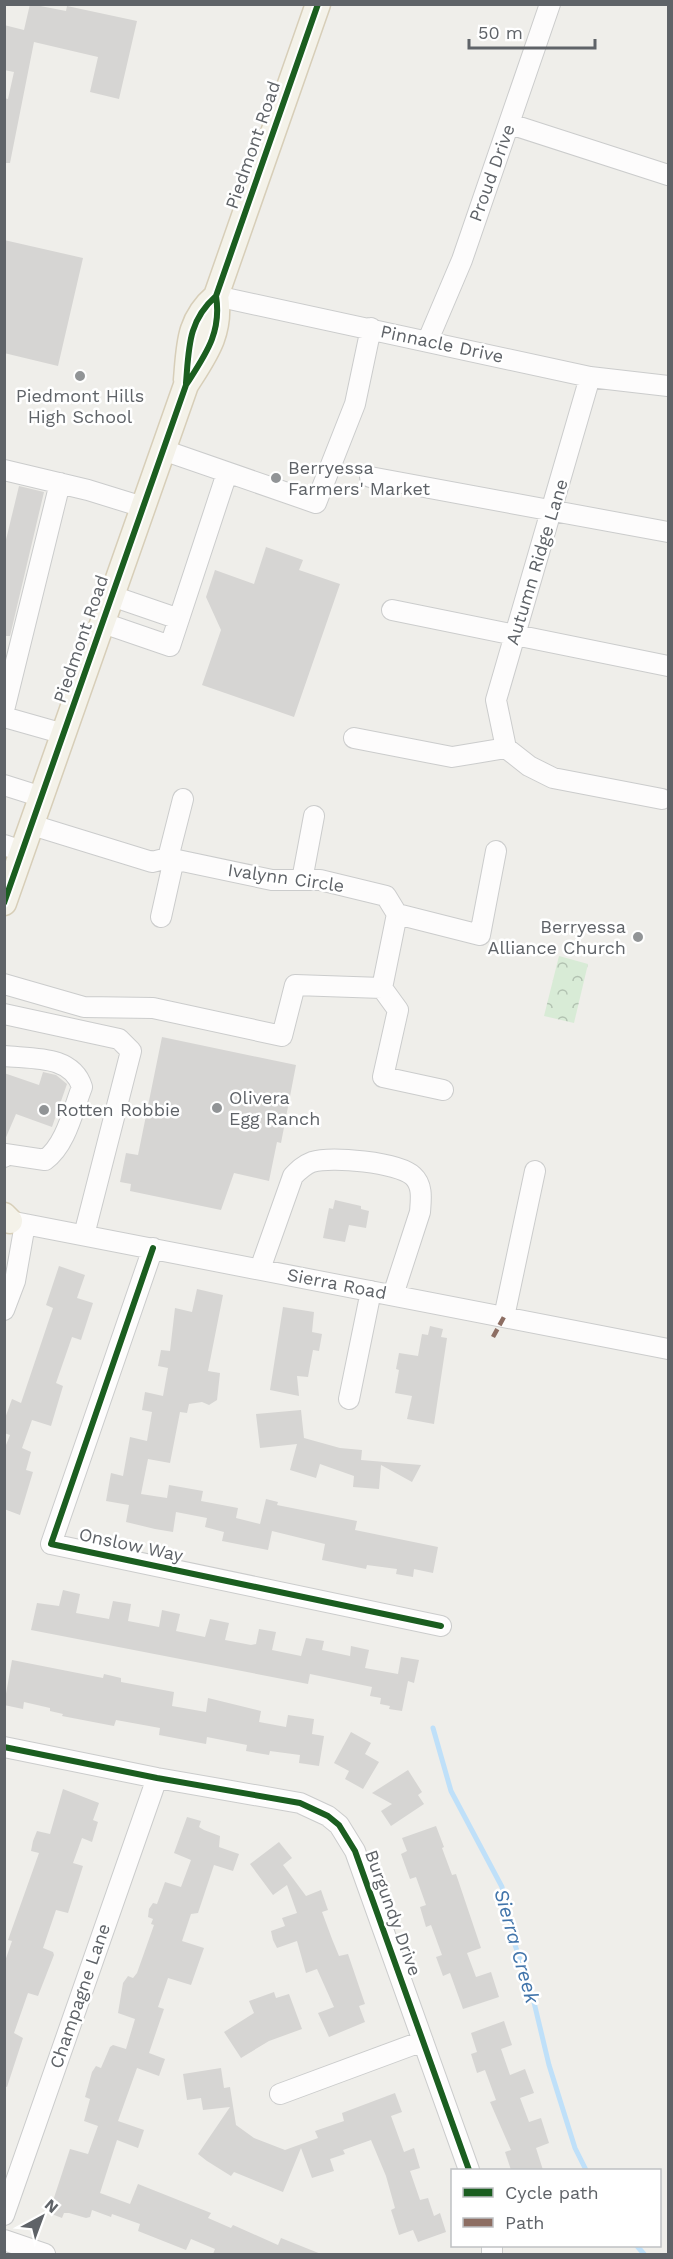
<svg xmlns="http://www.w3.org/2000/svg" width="673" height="2259" viewBox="0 0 673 2259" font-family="'Work Sans',sans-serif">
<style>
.park{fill:url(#park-crowns)}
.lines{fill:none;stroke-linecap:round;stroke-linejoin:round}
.stream{stroke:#bfe0f9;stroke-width:5}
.building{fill:#d6d5d3}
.minor-casing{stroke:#cbcccc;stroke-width:22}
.major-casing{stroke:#d7ceb8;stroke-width:27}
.minor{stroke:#fdfcfc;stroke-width:20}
.major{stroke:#f4f2e9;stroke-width:24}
.quiet{stroke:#8d6e63;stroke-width:4.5;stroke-dasharray:9 4.5;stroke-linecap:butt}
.cycleway-casing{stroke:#fff;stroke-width:10}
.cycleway{stroke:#1b5e20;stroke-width:6}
.poi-dot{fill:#919496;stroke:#fff;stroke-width:2}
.labels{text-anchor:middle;stroke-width:5;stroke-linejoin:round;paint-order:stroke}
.street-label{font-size:18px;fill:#5f6368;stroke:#fff}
.poi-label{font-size:18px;fill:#5f6368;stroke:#fff;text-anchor:start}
.water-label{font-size:20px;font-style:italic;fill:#4174aa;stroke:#fff}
</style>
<defs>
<pattern id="park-crowns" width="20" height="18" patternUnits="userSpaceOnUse" patternTransform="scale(1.5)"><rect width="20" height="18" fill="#d8ebd6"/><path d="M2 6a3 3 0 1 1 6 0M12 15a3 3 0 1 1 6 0" fill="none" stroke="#b2c2b1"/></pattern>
</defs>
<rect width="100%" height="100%" fill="#efeeea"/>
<path class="park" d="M559 956 588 964 574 1023 544 1016Z"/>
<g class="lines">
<path class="stream" d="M433 1728 451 1791 502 1887 515 1945 532 1994 549 2065 575 2148 586 2170
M637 2246 644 2254"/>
</g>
<path class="building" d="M30 4 66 11 67 6 137 21 119 99 90 92 98 57 34 42 10 163H4V98L8 99 14 72 4 70V25L24 30Z
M4 240 83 258 58 366 4 353Z
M19 486 44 492 10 636H4V548Z
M266 547 303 560 299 570 340 584 294 717 202 685 221 630 206 597 215 570 254 584Z
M162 1037 296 1065 281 1143 277 1142 269 1181 234 1173 221 1210 130 1191 131 1184 120 1182 126 1153 138 1155Z
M43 1072 56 1075 67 1084 52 1127 16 1114 4 1142V1073L39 1085Z
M335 1200 361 1206V1209L369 1211 366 1228 349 1225 345 1242 323 1238 329 1208 333 1209Z
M59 1266 85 1275 77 1298 93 1303 81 1340 72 1337 56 1383 63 1386 51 1426 32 1420 22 1448 31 1452 26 1470 33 1472 20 1515 4 1509V1450L10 1435 4 1433V1421L12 1399 21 1403 53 1308 46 1305Z
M197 1289 223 1295 208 1371 220 1373 217 1400 209 1405 202 1402 189 1404 187 1413 180 1412 170 1463 148 1459 141 1494 167 1498 169 1485 203 1491 201 1501 238 1508 236 1518 260 1524 266 1499 278 1502 277 1505 357 1521 355 1530 438 1547 433 1573 414 1569 413 1577 396 1574 397 1569 367 1565 366 1569 322 1560 325 1544 272 1531 268 1550 222 1541 224 1532 205 1527 207 1518 176 1512 173 1532 155 1529 126 1522 129 1505 106 1501 111 1473 123 1476 130 1437 147 1441 152 1412 142 1410 145 1392 163 1396 168 1368 158 1366 161 1350 170 1351 175 1308 192 1312Z
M283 1307 314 1312 312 1332 322 1334 319 1351 313 1350 308 1377 297 1376 299 1396 270 1390Z
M430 1326 443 1329 441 1337 447 1338 434 1424 407 1419 412 1396 395 1393 399 1370 396 1369 399 1353 418 1356 422 1334 428 1335Z
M301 1410 304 1438 340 1448 362 1450 361 1460 421 1465 412 1482 381 1465 379 1489 353 1487 354 1476 320 1464 316 1478 290 1470 297 1444 260 1448 256 1414Z
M63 1590 80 1594 76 1613 109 1619 113 1601 131 1604 128 1621 159 1627 162 1610 180 1614 176 1631 205 1637 210 1619 229 1623 225 1640 251 1645 256 1644 259 1629 276 1632 272 1650 301 1656 306 1638 324 1641 322 1650 350 1656 351 1646 369 1650 365 1668 398 1674 401 1657 419 1660 414 1683 408 1681 402 1711 389 1709 390 1706 380 1704 381 1698 370 1696 372 1687 310 1674 308 1684 31 1630 37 1603 59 1606Z
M12 1660 103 1678 104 1674 121 1678V1682L174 1692 172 1706 206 1712 208 1698 261 1711 259 1722 286 1727 288 1715 314 1719 312 1734 324 1736 319 1766 299 1763 300 1755 270 1751 269 1755 246 1751 247 1745 207 1737 206 1744 159 1735 160 1728 116 1720 114 1726 62 1716 63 1714 50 1711V1708L24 1702 23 1709 4 1705Z
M351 1732 371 1743 365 1754 379 1762 363 1789 345 1779 349 1771 334 1763Z
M408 1770 422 1792 418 1795 424 1804 391 1826 381 1811 392 1804 372 1793Z
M63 1789 99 1803 93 1820 98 1822 92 1842 82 1838 73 1863 83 1866 68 1913 56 1910 43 1948 53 1952 54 1955 38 1996 28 1993 14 2033 23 2038 7 2087 4 2086V1964L12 1941 8 1940 39 1853 31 1851 33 1841 37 1831 50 1834Z
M187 1817 201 1821 199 1827 204 1830 220 1836 219 1847 239 1854 233 1871 214 1865 198 1913 191 1914 182 1941 204 1948 191 1985 168 1978 158 2007 164 2009 149 2053 165 2059 159 2076 137 2068 118 2121 144 2130 138 2148 117 2140 100 2193 130 2204 138 2184 211 2213 208 2218 231 2228 233 2225 278 2245 281 2238 321 2254H213L215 2249 191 2239 186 2250 138 2231 140 2224 112 2214 111 2217 92 2210 90 2217 86 2218 69 2213H64L62 2218 49 2213 70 2149 88 2154 98 2126 84 2121 90 2099 85 2097 92 2072 96 2066 101 2068 110 2047 113 2045 126 2049 135 2019 118 2013 123 1983 128 1976 133 1978 137 1973 154 1925 151 1924 153 1919 148 1917 149 1909 153 1903 157 1904 165 1882 181 1887 191 1860 174 1853Z
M436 1826 444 1847 442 1848 452 1875 456 1874 481 1948 467 1953 476 1977 491 1972 499 1997 463 2009 450 1973 443 1976 436 1957 442 1955 431 1925 426 1927 420 1907 426 1905 416 1877 410 1879 401 1854 407 1851 402 1838Z
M279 1842 292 1858 283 1865 306 1896 321 1890 328 1910 322 1912 332 1939 339 1956 348 1954 365 2004 359 2006 365 2022 329 2037 318 2013 334 2007 317 1969 306 1973 297 1941 277 1948 273 1940 271 1931 285 1926 282 1918 297 1913 287 1885 273 1895 250 1864Z
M274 1992 276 1998 289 1994 302 2029 269 2041 241 2058 224 2032 254 2013 249 2001Z
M504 2021 512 2045 501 2049 510 2075 525 2069 534 2093 520 2098 529 2122 541 2118 549 2143 536 2148 543 2170H511L505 2152 511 2150 490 2102 496 2100 485 2070 477 2073 471 2054 477 2052 471 2033Z
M221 2068 224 2088 230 2087 236 2125 254 2138 285 2150 318 2138 315 2131 344 2121 342 2113 395 2093 402 2112 391 2116 404 2152 414 2148 420 2168 410 2171 420 2200 428 2198 434 2216 440 2213 446 2232 418 2242 413 2230 399 2235 391 2210 395 2208 386 2176 371 2140 343 2150 345 2154 330 2159 334 2171 312 2178 301 2148 283 2192 234 2172 231 2176 207 2161 198 2154 230 2107 203 2110 201 2098 187 2100 183 2074Z"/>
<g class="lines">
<g class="minor-casing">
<path id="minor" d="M510 124 668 175
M216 296 590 377 668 386
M428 340 462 260 550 4
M163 450 316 503 355 404 371 328
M4 470 88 490 143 507
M370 477 668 532
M112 596 179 619
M392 610 668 666
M103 623 170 646 227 473
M4 710 60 483
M4 717 64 734
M354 738 452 757 506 748
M506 748 496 700 590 377
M506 748 529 766 553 778 662 799
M4 785 42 797
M32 825 152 862 168 858 272 880H320L386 896 397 914 382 988
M4 845 22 851
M168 858 183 799
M302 880 314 816
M397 914 480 935 496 851
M161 917 174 859
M4 984 84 1007 153 1008 282 1036 295 985 382 988
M382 988 398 1010 383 1077 443 1090
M4 1014 119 1039 131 1051 84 1235
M4 1056C33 1059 72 1055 82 1087 73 1110 66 1145 45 1160L5 1154 4 1157
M4 1220 668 1349
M153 1248 51 1544 441 1626
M260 1269 293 1176C299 1170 304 1165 312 1162 331 1156 398 1162 413 1176 423 1185 421 1199 420 1212L393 1295
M4 1310 15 1281 25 1224
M504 1317 535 1171
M349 1399 371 1291
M4 1747 157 1778 300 1803 328 1816 339 1825 355 1851 469 2170
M280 2094 423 2041
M4 2215 157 1778
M4 2240 45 2254
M492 2246V2254"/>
</g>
<g class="major-casing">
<path id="major" d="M186 380C189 345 188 320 216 296
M4 903 186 385C205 355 222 333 216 296L318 4
M4 1215 10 1221"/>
</g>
<use href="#minor" class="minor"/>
<use href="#major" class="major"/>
<path class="quiet" d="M493 1337 504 1317"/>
<g class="cycleway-casing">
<path id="cycleway" d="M186 383C189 347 188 321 216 296
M4 903 186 385C205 355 222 333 216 296L318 4
M153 1248 51 1544 441 1626
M4 1747 157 1778 300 1803 328 1816 339 1825 355 1851 469 2170"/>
</g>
<use href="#cycleway" class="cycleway"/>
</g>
<g class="poi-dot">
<circle cx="80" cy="376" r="6"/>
<circle cx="276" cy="478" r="6"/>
<circle cx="638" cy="937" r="6"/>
<circle cx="217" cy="1108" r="6"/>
<circle cx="44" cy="1110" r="6"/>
</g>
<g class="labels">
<g class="street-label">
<text transform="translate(253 145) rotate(-71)" y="6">Piedmont Road</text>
<text transform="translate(492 173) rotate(-70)" y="6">Proud Drive</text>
<text transform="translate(442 344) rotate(12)" y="6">Pinnacle Drive</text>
<text transform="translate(537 562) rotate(-73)" y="6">Autumn Ridge Lane</text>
<text transform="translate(81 639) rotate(-71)" y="6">Piedmont Road</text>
<text transform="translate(286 878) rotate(8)" y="6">Ivalynn Circle</text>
<text transform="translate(337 1284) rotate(11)" y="6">Sierra Road</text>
<text transform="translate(131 1545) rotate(12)" y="6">Onslow Way</text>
<text transform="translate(393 1913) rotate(70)" y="6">Burgundy Drive</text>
<text transform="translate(80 1996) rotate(-71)" y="6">Champagne Lane</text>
</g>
<g class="poi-label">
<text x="80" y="402" text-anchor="middle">Piedmont Hills<tspan x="80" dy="21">High School</tspan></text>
<text x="288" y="474">Berryessa<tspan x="288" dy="21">Farmers' Market</tspan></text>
<text x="626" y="933" text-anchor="end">Berryessa<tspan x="626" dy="21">Alliance Church</tspan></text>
<text x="229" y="1104">Olivera<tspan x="229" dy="21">Egg Ranch</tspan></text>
<text x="56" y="1116">Rotten Robbie</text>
</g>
<g class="water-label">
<text transform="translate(517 1946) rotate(74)" y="7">Sierra Creek</text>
</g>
</g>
<rect width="673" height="2259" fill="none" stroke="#5f6368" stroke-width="12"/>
<rect x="451" y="2169" width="210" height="78" fill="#ffffff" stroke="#bfc1c3" stroke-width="1.5"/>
<rect x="463" y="2188" width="30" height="9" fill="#1b5e20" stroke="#bfc1c3" stroke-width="1.5"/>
<text x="505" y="2199" font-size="18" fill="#5f6368">Cycle path</text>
<rect x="463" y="2218" width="30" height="9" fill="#8d6e63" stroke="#bfc1c3" stroke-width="1.5"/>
<text x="505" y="2229" font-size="18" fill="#5f6368">Path</text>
<g transform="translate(42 2217) rotate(41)" stroke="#ffffff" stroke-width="4.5" paint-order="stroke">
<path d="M0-4.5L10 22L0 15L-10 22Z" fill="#5f6368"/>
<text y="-9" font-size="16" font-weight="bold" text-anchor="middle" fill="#5f6368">N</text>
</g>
<path d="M469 39v9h126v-9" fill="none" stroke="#5f6368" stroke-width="3"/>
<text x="478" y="39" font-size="18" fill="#5f6368" stroke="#ffffff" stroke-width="4.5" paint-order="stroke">50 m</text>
</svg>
